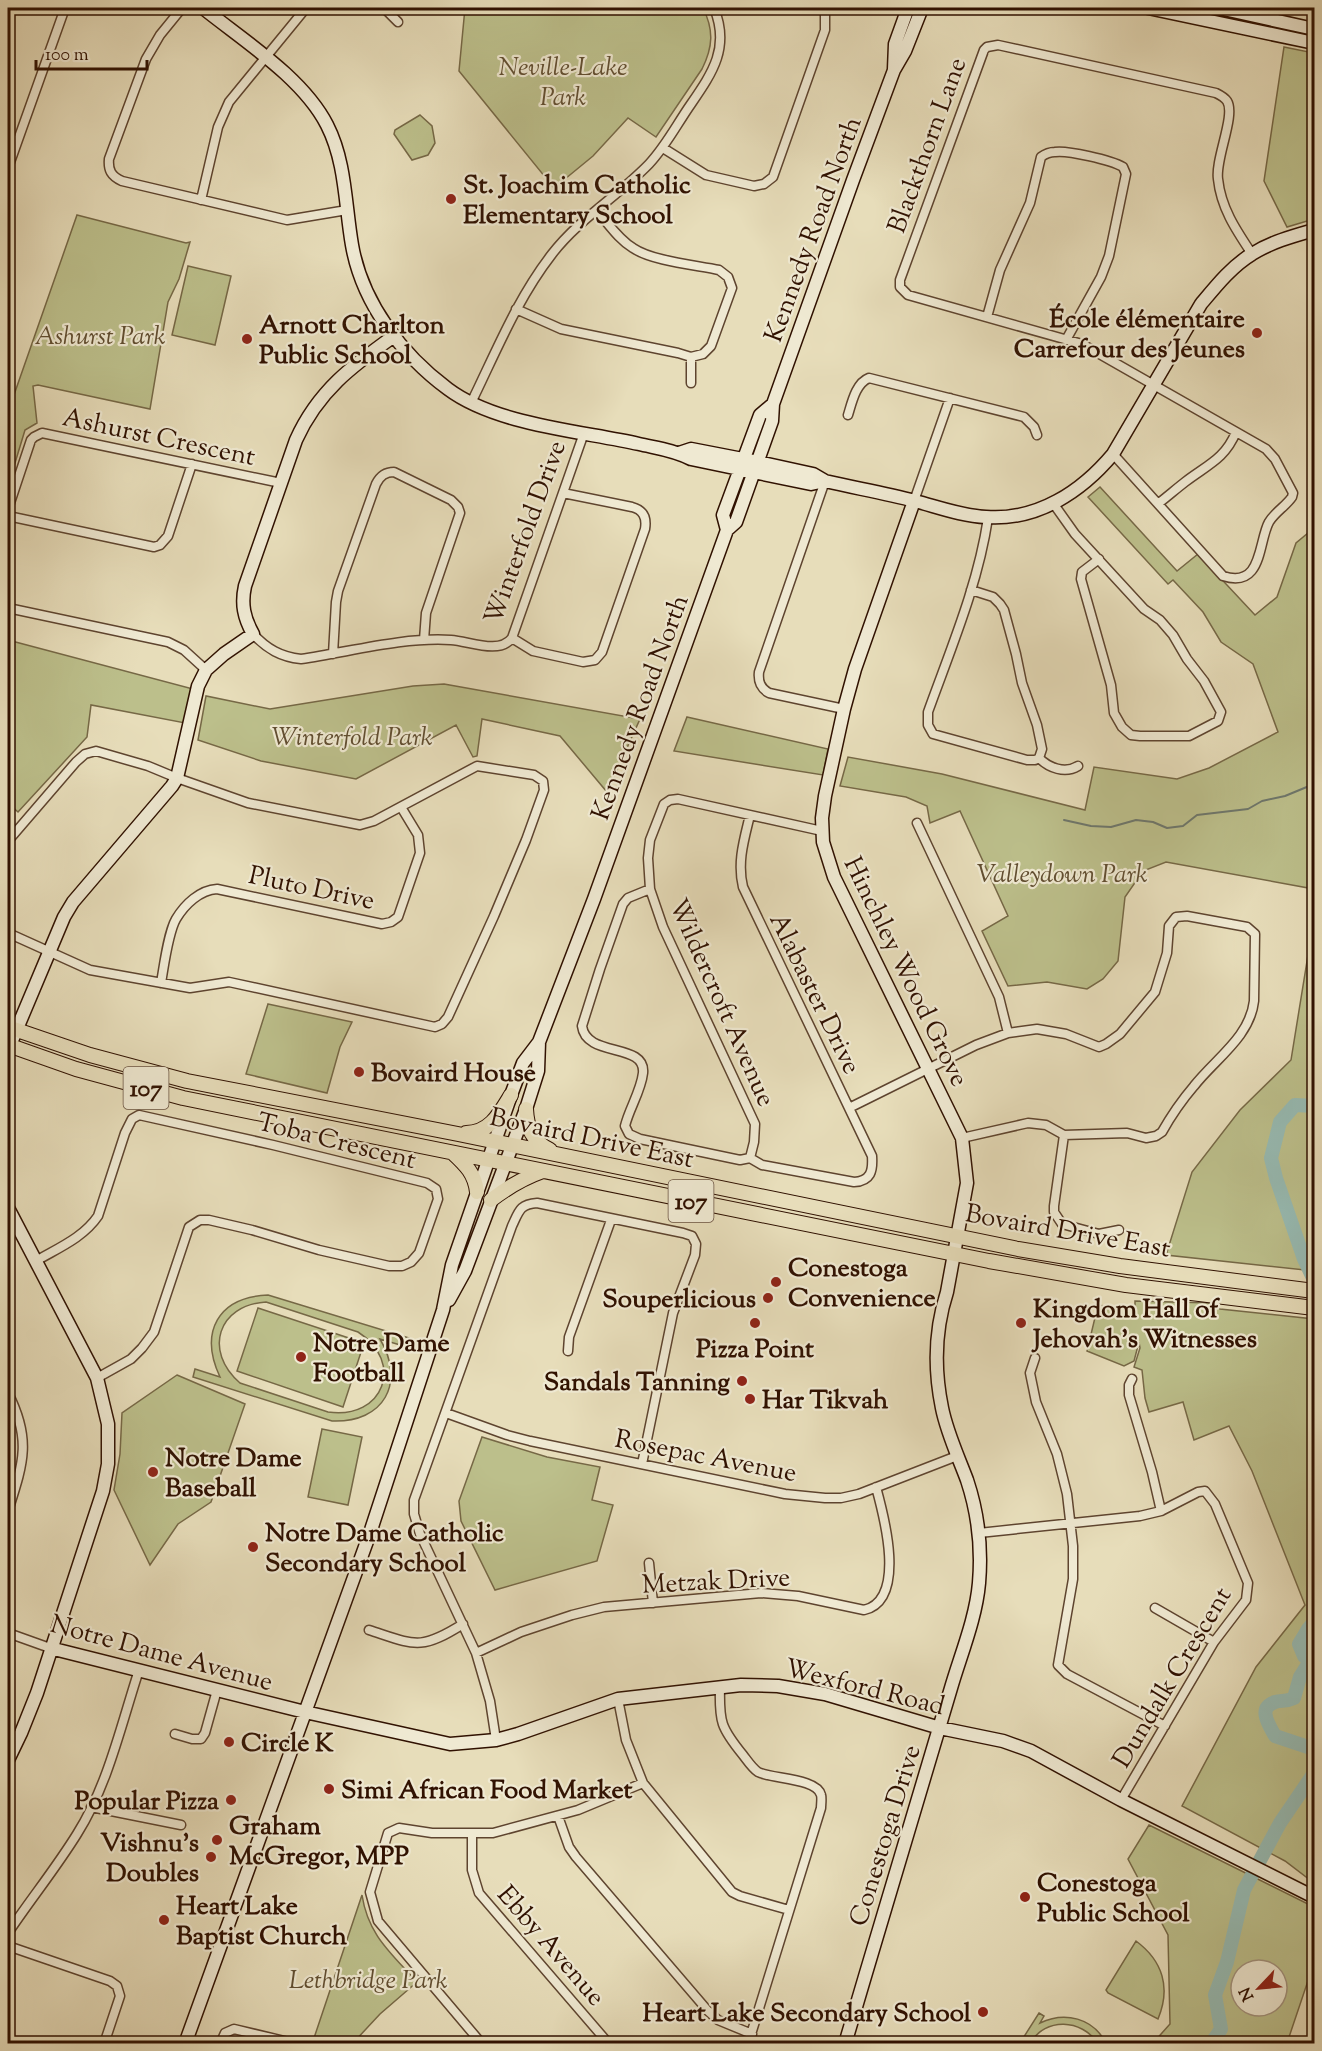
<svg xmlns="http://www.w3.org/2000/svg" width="1322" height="2051" viewBox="0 0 1322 2051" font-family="'Sorts Mill Goudy',serif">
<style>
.green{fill:#bcbf8b;stroke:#766846;stroke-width:1.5;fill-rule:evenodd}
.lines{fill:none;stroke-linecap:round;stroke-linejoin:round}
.stream{stroke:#6e776c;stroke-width:2}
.river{stroke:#97bbb3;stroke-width:14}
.street-casing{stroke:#5e442f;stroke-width:11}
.secondary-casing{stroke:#301101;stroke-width:15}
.primary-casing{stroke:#301101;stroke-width:16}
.street{stroke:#efe9d2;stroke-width:8}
.secondary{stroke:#efe9d2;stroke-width:12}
.primary{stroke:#e7ddba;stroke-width:14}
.poi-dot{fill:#8f2418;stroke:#efe9d2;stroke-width:2}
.labels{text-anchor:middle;stroke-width:4.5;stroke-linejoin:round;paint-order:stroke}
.shield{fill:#efe9d2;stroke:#695240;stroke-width:1.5}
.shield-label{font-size:24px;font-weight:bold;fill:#301101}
.park-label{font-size:26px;font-style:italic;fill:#614e31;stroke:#efe9d2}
.street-label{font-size:26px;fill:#301101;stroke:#efe9d2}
.poi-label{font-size:26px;font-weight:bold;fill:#301101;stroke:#efe9d2;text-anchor:start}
</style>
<rect width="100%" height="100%" fill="#e7ddba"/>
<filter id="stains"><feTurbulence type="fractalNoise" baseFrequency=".00333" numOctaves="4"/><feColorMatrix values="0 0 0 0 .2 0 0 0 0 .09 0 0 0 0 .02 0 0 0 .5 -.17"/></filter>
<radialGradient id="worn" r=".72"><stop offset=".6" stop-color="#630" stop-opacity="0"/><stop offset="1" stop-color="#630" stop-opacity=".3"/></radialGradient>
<path class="green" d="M465 8H703C714 30 713 47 702 69L656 137 628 118 593 156 554 188 459 71Z
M1284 47 1314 53V219L1287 227 1264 181Z
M420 115 432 126 435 143 428 155 412 160 394 134 395 130Z
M77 215 186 243 190 242 179 279 168 302 150 409 38 385 33 386 37 423 25 430 8 486V412Z
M188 266 231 276 215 345 172 335Z
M1100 487 1177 571 1198 554 1255 615 1277 597 1296 543 1314 528V889L1166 862 1143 871 1125 897 1118 961 1103 979 1087 989 1047 982 1008 986 982 931 1008 916 960 811 930 823 927 806 906 797 840 786 848 757 942 774 1085 810 1094 767 1177 779 1209 768 1278 732 1253 664 1221 642 1203 612 1173 580 1168 584 1088 497Z
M8 640 193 689 185 723 91 705 87 737 18 812 8 803Z
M444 684 640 719 607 792 560 736 482 719 477 756 473 757 456 725 356 779 261 761 198 740 206 696 270 709 413 686Z
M687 717 828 749 823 775 674 751Z
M1314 918V1271L1166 1255 1192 1172 1240 1110 1291 1060Z
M268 1004 352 1022 340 1047 327 1093 246 1074Z
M268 1295 409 1338 407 1347 380 1339C406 1383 384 1423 332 1421L193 1377 195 1369 220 1377C199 1332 218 1297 268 1295ZM266 1302 358 1332C405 1362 384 1420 328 1412L240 1383C203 1351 218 1305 266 1302Z
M1135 1301 1212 1303 1220 1309 1314 1319V1883L1285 1861 1182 1806 1256 1667 1305 1605 1252 1471 1229 1426 1194 1440 1183 1402 1149 1412 1145 1398 1142 1370 1134 1367 1140 1348 1139 1342 1134 1361 1124 1366 1087 1351 1098 1305 1135 1310Z
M258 1308 364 1343 343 1407 237 1371Z
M177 1375 245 1404 211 1502 178 1524 150 1565 114 1490 120 1454 122 1413Z
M322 1429 362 1437 348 1505 308 1497Z
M482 1437 547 1457 600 1467 592 1500 613 1505 597 1561 495 1590 461 1521 459 1501Z
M1149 1825 1314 1907V1963L1287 2043H1153L1170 2024 1168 1935 1128 1859ZM1241 1970H1277V2006H1241Z
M362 1895C368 1935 391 1953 417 1982L380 2014 353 2043H327L314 2038Z
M1136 1941C1163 1961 1171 1988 1158 2019L1108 1993 1106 1990Z
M1039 2013 1044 2016 1040 2023C1065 2011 1093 2018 1106 2043H1098C1081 2019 1046 2017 1030 2043H1020Z"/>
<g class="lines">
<path class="stream" d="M1064 820 1091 826 1111 827 1136 820 1153 822 1167 828 1183 826 1197 815 1248 809 1262 801 1285 796 1314 784"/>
<path class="river" d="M1314 1106 1295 1105 1280 1122 1271 1158 1276 1178 1304 1259 1314 1280
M1314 1622 1308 1629 1299 1644 1304 1656 1310 1661 1300 1677 1294 1698C1286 1702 1282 1700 1275 1702 1257 1708 1269 1725 1275 1736L1314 1749
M1205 2044 1213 2041 1221 2029 1215 1995 1227 1962 1244 1890 1280 1823 1314 1773"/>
<g class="street-casing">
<path id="street" d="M182 8 160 35 146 59 109 159C108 170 111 176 122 181L287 220 347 210
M384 8 398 22
M663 148 706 175 754 186 764 184 773 177 825 30V13L819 8
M8 168 65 8
M201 200 218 127 229 102 306 8
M516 309 561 329 678 353 691 357 703 354 711 346 732 288 728 277 719 270C695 265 652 261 633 248 618 239 608 223 597 211
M987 317 1000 270 1030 203 1041 157C1045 154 1049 152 1055 152 1067 150 1111 160 1123 167L1126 174 1109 256 1101 277 1066 340
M691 357V383
M471 403C496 352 517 299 552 254 579 219 618 196 649 164 666 146 677 124 691 104 713 72 730 47 714 8
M848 415C852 402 856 383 869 378L1024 417 1034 427 1037 435
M1113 454 1223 576C1263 589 1258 542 1269 522 1275 512 1286 506 1292 497L1293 493 1275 459 1266 449 1082 344 908 295 900 287V280L984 50 987 47 998 45 1216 93C1220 95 1225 98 1227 101 1236 115 1215 159 1218 179 1221 208 1236 230 1252 254
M825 481 759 672C758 681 760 688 769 693L844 709
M914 501 950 398
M1053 503 1075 534 1144 609 1160 620 1173 635 1187 659 1204 681 1221 712 1218 721 1189 736H1140L1131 735 1122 727 1114 713 1111 685 1081 579 1082 572 1099 559
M1159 503C1168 496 1176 489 1185 482 1207 465 1225 459 1236 432
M8 509 31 440 34 437 42 433 281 483
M8 516 154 547 160 545 168 536 192 464
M971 590 993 597 1000 604 1004 610 1016 654 1022 683 1037 725 1042 749 1039 758 1035 760H1027L933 734 928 725V712C951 648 978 585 988 518
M8 608 168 642 184 650 206 670
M253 634C267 649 281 657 301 659 350 652 401 637 451 640 469 641 499 655 512 638L584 433
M512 638 533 651 583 662 595 660 602 652 645 529C647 517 643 510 632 507L563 493
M333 654 336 602 338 591 376 484C380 476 385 472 394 472L451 500 458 507 460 513 426 613 424 640
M1039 758C1049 768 1065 774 1078 766
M917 823 999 997 1008 1033
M8 841 76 762 85 754 96 751 148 766 177 778 248 803 360 825 374 821 477 766 534 775 543 781 544 790 526 840 494 916 448 1017 442 1024 435 1027 229 982 190 988 90 970 8 933
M650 889 628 898 623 904 600 969 582 1026C586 1058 646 1042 643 1073 641 1091 629 1109 625 1126L629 1134 640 1139 740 1160 750 1158
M161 983C164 966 168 933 176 919 185 904 200 890 217 889L382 924 391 922 398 917 420 853 418 835 401 807
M849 1108 976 1045 1008 1033 1037 1029 1066 1034 1099 1047 1106 1044 1120 1034 1155 992 1167 953 1169 926 1176 917 1187 916 1247 927 1255 934 1254 1001C1250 1037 1215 1059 1194 1086 1182 1100 1171 1116 1162 1132L1156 1136 1146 1138 1127 1133 1064 1135 1046 1125 1028 1123 962 1138
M1064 1135 1054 1206V1212L1062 1224 1099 1234 1119 1230
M750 1158 754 1142 755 1124 663 927 650 889 648 858 650 840 664 804 670 800 678 799 822 831
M750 1158 762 1165 854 1182C871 1181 873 1171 872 1156L743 887C737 862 744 840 750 815
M36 1261C58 1248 83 1238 98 1216L125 1133 132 1119 139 1115 273 1145 427 1183 436 1189 438 1199 419 1253 411 1262 402 1266H389L319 1250 252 1230 209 1220H200L189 1227 154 1332 142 1348 131 1359 97 1378
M568 1351 569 1337 611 1220
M1035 1358 1030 1373 1036 1402 1057 1454 1067 1494 1073 1546V1579L1058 1665 1067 1674 1165 1726
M1132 1379 1129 1385V1395L1152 1472 1161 1511
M8 1393C32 1440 23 1464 8 1511
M446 1413 507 1435 530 1441 785 1494 825 1498H841L859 1494 957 1456
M979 1533 1140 1516 1161 1511 1198 1492 1205 1491 1215 1504 1248 1583 1246 1600 1214 1642 1121 1800
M649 1563 653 1603
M1155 1608 1214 1642
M369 1630C415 1645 420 1651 463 1624
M8 1633 50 1648
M476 1653 521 1632 572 1615 604 1607 761 1593 798 1596 864 1610C907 1600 884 1516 876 1487
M720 1687C719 1722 721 1728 743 1755 747 1760 752 1768 758 1772 771 1779 817 1778 821 1795 822 1798 821 1805 821 1808L748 2044
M618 1699 626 1740 643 1783 732 1892 740 1896 789 1910
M175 1734 192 1739H201L205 1733 217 1690
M496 1740 490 1701 476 1653 420 1534 414 1514V1500L512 1226C519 1211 520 1204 537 1203L683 1233 692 1236 696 1244 695 1255 673 1313 642 1464
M91 1807 181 1825
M558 1816 569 1847 576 1857 708 2011 718 2020 752 2034
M472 1833V1870L479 1893 609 2044
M8 1933C30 1900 56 1868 77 1834 108 1785 121 1725 139 1670
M8 1946 110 1981 117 1986 120 1996 104 2044
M220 2044 225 2033 234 2029 297 2044
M482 2044 378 1921 370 1892 388 1833 399 1828 432 1833H493L578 1810 643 1783"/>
</g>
<g class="secondary-casing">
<path id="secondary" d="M203 8C244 41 303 78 327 125 346 162 345 205 352 245 362 303 402 355 448 389 496 425 581 431 639 444 656 448 674 450 691 459L811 484 825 481
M1148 8 1314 43
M1219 8 1314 29
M894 69 895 44 908 8
M679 453 691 449 758 462 813 474 825 481C855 488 885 493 915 501 938 507 962 516 986 517 1038 521 1082 491 1113 454L1201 304C1216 286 1232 266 1252 254 1271 242 1293 236 1314 230
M727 530 723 515 760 415 773 404
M8 1050 64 917 73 902 172 786 177 778 198 686 206 670 224 654 253 634C244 618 241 604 245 586L296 440C318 391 352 366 394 336
M8 1208 97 1378 108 1424V1464L103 1491 37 1693 21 1733 8 1760
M449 1300 465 1271 526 1109 538 1071 539 1042
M50 1648 305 1712 450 1744 496 1740 518 1734 618 1699 741 1685 778 1686 825 1694 940 1728 1003 1741 1031 1751 1121 1800 1314 1897
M185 2044 370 1533 443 1310 452 1265 511 1095 523 1063 539 1042 594 899 727 530 736 522 772 421 773 404 853 180 894 70 905 51 922 8
M845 2044C880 1925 916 1806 951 1688 961 1654 976 1618 979 1583 982 1548 978 1513 967 1480 958 1456 947 1433 942 1408 934 1369 935 1329 947 1292L967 1183 962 1138 834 877 823 842 822 818 825 796 844 709 855 669 914 501"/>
</g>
<g class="primary-casing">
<path id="primary" d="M8 1027 90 1055 187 1081 458 1134 1018 1249 1120 1266 1314 1291
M8 1045 76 1069 183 1098 989 1261 1126 1285 1314 1308
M526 1109C527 1128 532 1141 550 1150
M466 1133C490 1133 500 1113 511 1095
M453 1153C466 1165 475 1174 477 1192
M491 1200C508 1187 523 1178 543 1171"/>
</g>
<use href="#street" class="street"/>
<use href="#secondary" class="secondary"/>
<use href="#primary" class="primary"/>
</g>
<g class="poi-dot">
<circle cx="451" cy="199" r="6"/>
<circle cx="1257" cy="333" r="6"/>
<circle cx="247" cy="339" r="6"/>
<circle cx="359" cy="1072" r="6"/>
<circle cx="776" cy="1282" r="6"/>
<circle cx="768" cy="1298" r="6"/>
<circle cx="755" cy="1323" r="6"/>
<circle cx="1021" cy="1323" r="6"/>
<circle cx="301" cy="1357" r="6"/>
<circle cx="742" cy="1381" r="6"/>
<circle cx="750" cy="1399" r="6"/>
<circle cx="153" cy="1472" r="6"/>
<circle cx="253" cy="1547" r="6"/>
<circle cx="229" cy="1742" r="6"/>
<circle cx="329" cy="1789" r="6"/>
<circle cx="231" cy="1800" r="6"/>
<circle cx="217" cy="1840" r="6"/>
<circle cx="211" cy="1857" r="6"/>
<circle cx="1025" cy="1897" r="6"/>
<circle cx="164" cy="1920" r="6"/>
<circle cx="983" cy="2012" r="6"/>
</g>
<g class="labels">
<g class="shield">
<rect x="123.5" y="1067" width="45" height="42" rx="4.5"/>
<rect x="668.5" y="1180" width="45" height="42" rx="4.5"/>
</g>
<g class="shield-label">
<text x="146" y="1096">107</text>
<text x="691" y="1209">107</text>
</g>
<g class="park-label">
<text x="563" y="75">Neville-Lake<tspan x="563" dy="30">Park</tspan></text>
<text x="100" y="344">Ashurst Park</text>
<text x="352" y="745">Winterfold Park</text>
<text x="1062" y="882">Valleydown Park</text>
<text x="368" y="1988">Lethbridge Park</text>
</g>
<g class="street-label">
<text transform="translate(926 145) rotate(-70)" y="9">Blackthorn Lane</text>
<text transform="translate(812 229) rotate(-70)" y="9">Kennedy Road North</text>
<text transform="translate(159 436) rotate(12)" y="9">Ashurst Crescent</text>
<text transform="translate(524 532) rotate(-70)" y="9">Winterfold Drive</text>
<text transform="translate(639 707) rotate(-70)" y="9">Kennedy Road North</text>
<text transform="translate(312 887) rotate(12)" y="9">Pluto Drive</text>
<text transform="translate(907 971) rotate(64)" y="9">Hinchley Wood Grove</text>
<text transform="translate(816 993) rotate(64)" y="9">Alabaster Drive</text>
<text transform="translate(723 1002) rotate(66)" y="9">Wildercroft Avenue</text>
<text transform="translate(592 1137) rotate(12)" y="9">Bovaird Drive East</text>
<text transform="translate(337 1140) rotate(14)" y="9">Toba Crescent</text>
<text transform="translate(1068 1230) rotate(10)" y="9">Bovaird Drive East</text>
<text transform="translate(706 1455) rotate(11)" y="9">Rosepac Avenue</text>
<text transform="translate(716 1580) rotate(-3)" y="9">Metzak Drive</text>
<text transform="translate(162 1652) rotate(15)" y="9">Notre Dame Avenue</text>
<text transform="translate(1171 1677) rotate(-59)" y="9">Dundalk Crescent</text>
<text transform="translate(865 1686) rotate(14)" y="9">Wexford Road</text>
<text transform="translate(884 1835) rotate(-73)" y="9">Conestoga Drive</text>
<text transform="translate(552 1945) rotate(49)" y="9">Ebby Avenue</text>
</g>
<g class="poi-label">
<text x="463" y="193">St. Joachim Catholic<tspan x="463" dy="30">Elementary School</tspan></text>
<text x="1245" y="327" text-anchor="end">École élémentaire<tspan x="1245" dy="30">Carrefour des Jeunes</tspan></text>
<text x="259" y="333">Arnott Charlton<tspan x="259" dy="30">Public School</tspan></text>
<text x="371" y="1081">Bovaird House</text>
<text x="788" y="1276">Conestoga<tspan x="788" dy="30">Convenience</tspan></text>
<text x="756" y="1307" text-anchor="end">Souperlicious</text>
<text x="1033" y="1317">Kingdom Hall of<tspan x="1033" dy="30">Jehovah's Witnesses</tspan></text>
<text x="313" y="1351">Notre Dame<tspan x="313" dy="30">Football</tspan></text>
<text x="755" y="1357" text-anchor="middle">Pizza Point</text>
<text x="730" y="1390" text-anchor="end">Sandals Tanning</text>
<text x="762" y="1408">Har Tikvah</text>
<text x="165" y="1466">Notre Dame<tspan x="165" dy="30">Baseball</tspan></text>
<text x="265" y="1541">Notre Dame Catholic<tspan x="265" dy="30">Secondary School</tspan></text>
<text x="241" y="1751">Circle K</text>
<text x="341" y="1798">Simi African Food Market</text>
<text x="219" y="1809" text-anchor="end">Popular Pizza</text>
<text x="229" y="1834">Graham<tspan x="229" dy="30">McGregor, MPP</tspan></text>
<text x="199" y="1851" text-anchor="end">Vishnu's<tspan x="199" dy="30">Doubles</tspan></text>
<text x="1037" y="1891">Conestoga<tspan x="1037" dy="30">Public School</tspan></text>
<text x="176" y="1914">Heart Lake<tspan x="176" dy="30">Baptist Church</tspan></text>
<text x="971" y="2021" text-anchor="end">Heart Lake Secondary School</text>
</g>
</g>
<rect width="1322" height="2051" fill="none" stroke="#e7ddba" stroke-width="30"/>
<rect x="9" y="9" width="1304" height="2033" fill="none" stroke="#301101" stroke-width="3"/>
<rect x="15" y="15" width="1292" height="2021" fill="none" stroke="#301101" stroke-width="1.5"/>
<g transform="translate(1259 1988) rotate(244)"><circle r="28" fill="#efe9d2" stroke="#a3937e" stroke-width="1.5"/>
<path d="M0-4.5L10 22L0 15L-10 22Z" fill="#8f2418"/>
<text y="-9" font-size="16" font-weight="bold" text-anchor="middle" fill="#301101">N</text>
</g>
<path d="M36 60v9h111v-9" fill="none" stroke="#301101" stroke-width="3"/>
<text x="45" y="60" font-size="18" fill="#301101" stroke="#efe9d2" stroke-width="4.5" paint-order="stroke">100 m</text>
<rect width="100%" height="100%" filter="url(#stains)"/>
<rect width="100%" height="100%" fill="url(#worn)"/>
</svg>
